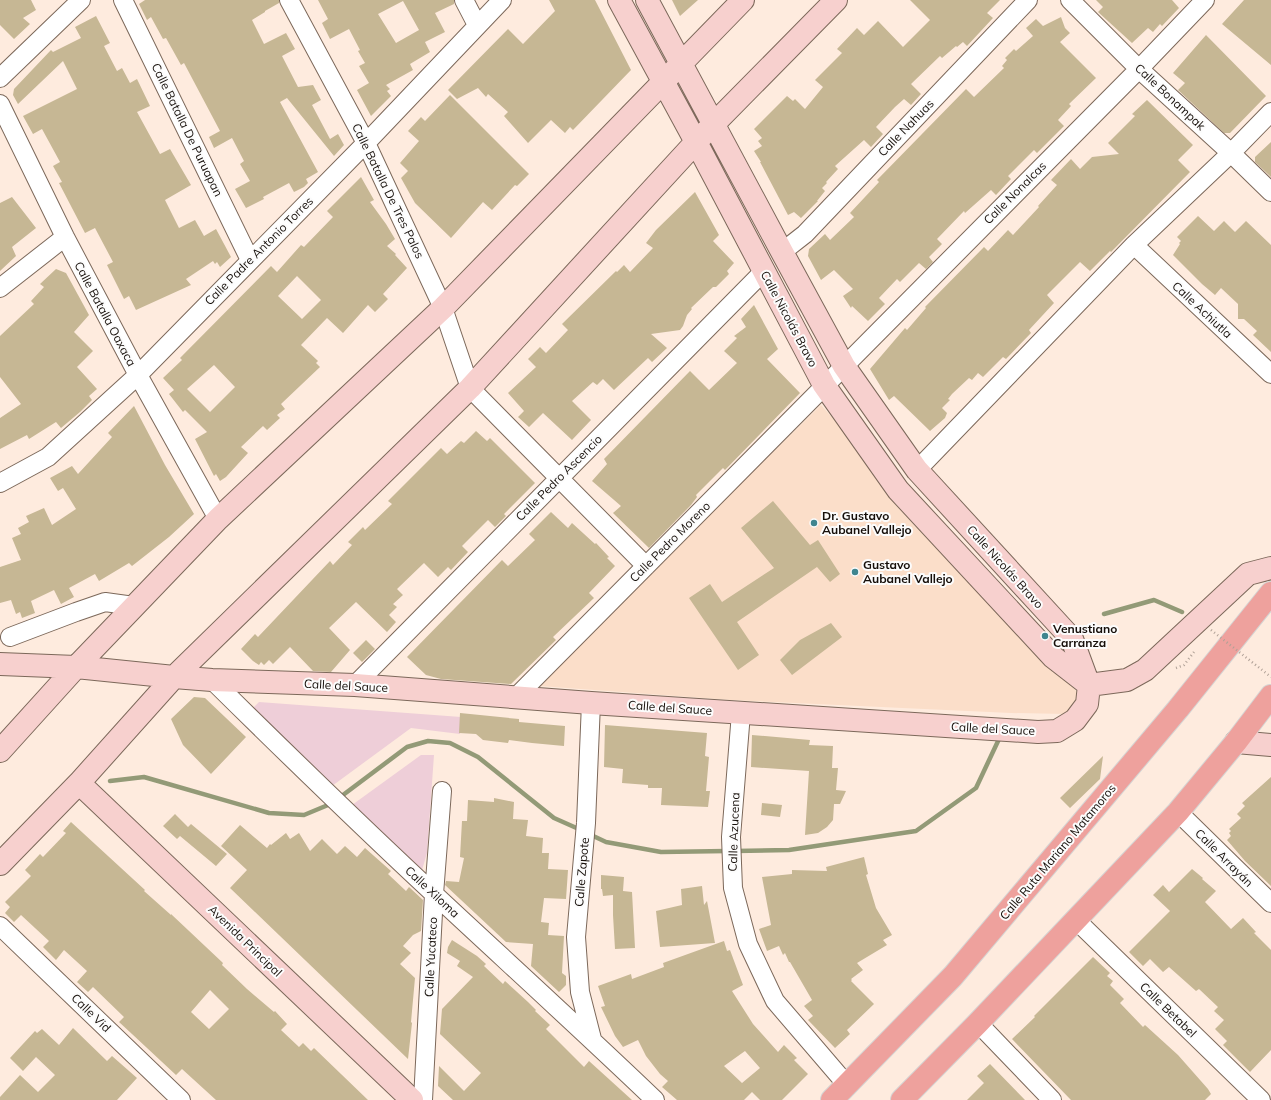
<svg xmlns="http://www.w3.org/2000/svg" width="1271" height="1100" viewBox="0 0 1271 1100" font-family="Mulish,sans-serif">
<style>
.built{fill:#fbdec9}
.green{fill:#eeced8}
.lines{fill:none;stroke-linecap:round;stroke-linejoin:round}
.stream{stroke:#939a77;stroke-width:4.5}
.building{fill:#c6b794;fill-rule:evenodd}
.street-casing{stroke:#7c685a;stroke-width:20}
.secondary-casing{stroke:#7c685a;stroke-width:24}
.primary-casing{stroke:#d5d4d3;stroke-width:24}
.path{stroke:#afa096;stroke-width:2.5;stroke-dasharray:1 3;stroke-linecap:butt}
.street{stroke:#fff;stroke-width:18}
.secondary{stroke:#f7d0ce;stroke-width:22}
.primary{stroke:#eea19d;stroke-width:22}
.path-bridge{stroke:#afa096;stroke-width:2.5;stroke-dasharray:1 3;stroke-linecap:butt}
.poi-dot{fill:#3f858f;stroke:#fcfcfc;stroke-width:1.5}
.labels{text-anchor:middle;stroke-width:4;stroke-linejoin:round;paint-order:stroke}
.street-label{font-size:12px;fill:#160f0a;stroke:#fcfcfc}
.poi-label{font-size:12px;font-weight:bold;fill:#160f0a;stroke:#fcfcfc;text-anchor:start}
</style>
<rect width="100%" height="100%" fill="#feebde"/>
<path class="built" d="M821 405 1074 688 1089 708 1066 714 1011 713 730 700 540 686 660 563Z"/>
<path class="green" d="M259 702 461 717 460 734 411 728 332 786 254 714V707Z
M421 755H434L427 853 422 870 352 805Z"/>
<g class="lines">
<path class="stream" d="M1104 614 1154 600 1182 612
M110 781 144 777 269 813 304 815 328 805 333 802
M339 798 407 747 428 741 450 743 478 757 554 818 581 830
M589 834 606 842 661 852 727 851
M735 851 789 850 916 831 976 788 999 739"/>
</g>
<path class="building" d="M0 0H31L36 10 23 18 30 24 14 39 0 25Z
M145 0H279V3L265 11V12L252 20 264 44 286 33 295 49 282 56 298 87 313 85 321 100 312 105 330 139 338 134 344 145 334 156 287 98 280 102 318 172 306 179 308 183 304 187 294 192 289 183 263 197 264 199 246 208 235 189 250 181 240 164 244 161 232 138 214 148 209 137 220 131 184 63 181 65 166 38 163 39 151 17 147 20 139 4Z
M318 0H454V4L435 13 445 32 425 42 430 52 410 64 413 70 386 85 390 89 387 91 391 96 371 116 357 90 369 83 359 66 365 63 358 51 360 50 349 29 330 39 322 23 328 19ZM403 1 419 30 396 43 378 14Z
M549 0H595L631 70 573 130 570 127 565 133 551 120 528 143 504 116 508 112 488 94 486 97 478 88 457 99 448 90 508 29 523 44 555 11Z
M672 0H698L680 16Z
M910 0H1000L987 13 993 18 967 46 963 42 957 47 956 46 942 58 940 56 911 84 921 94 911 105 904 99 895 107 876 127 883 134 871 147 864 140 835 166 838 169 826 182 827 183 822 188 825 191 817 201H818L801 218 794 212 788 215 760 162H761L754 151 762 146 758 141 762 138 754 129 787 96 793 101 795 99 805 109 823 87 815 80 842 53 837 49 857 28 864 35 878 21 903 47 930 20Z
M1096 0H1172L1179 8 1162 26 1160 24 1153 32 1148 28 1132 43 1098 12 1103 7Z
M1244 0H1271V65L1222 24Z
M96 16 110 43 104 46 117 71 122 68 130 83 137 79 150 106 137 112 160 154 170 149 191 185 165 200 179 228 195 220 204 236 216 229 231 257 220 267 217 262 215 264 213 261 186 279 191 285 136 310 129 296 124 299 107 265 113 262 95 228 85 233 59 183 62 182 53 166 60 162 42 129 33 134 23 116 77 89 63 61 18 104 13 95 14 89 51 50 53 52 81 38 75 27Z
M1061 17 1065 28 1070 33 1060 42 1096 78 1069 104 1071 106 1058 120 1064 126 1037 153 1034 150 1008 176 1011 179 996 195 991 190 965 213 964 211 937 239 942 244 929 257 933 262 926 269 919 263 900 282 897 279 879 298 885 304 868 321 852 306 851 308 843 296 853 289 834 270 821 280 808 256 809 249 825 234 830 240 854 217 850 213 879 182 877 180 966 89 974 97 1004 68 1002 66 1007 60 1005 58 1014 49 1016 51 1033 36 1026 28 1036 19 1043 26Z
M1206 35 1266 96 1230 133H1224L1178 90 1185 83 1173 73Z
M450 95 529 174 517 186 515 185 492 210 483 202 451 238 415 203 401 178 408 171 400 163 419 141 408 131 421 117 425 121Z
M1147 100 1193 145 1178 160 1190 172 1111 252 1110 251 1090 271 1080 262 1047 295 1054 303 1029 330 1031 333 1006 359 1003 357 983 377 978 373 972 380 969 378 952 394 948 399 950 400 942 408 947 413 945 418 930 431 894 396 889 400 870 369 905 328 907 330 926 308 925 307 984 247 988 251 1008 230 1013 235 1039 207 1038 206 1057 185 1051 180 1071 159 1080 169 1092 157 1119 154 1108 143 1135 116 1132 114Z
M1271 142V177L1255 162V157Z
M361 177 374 200 370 202 386 224 395 239 387 246 396 254 395 255 407 268 383 294 388 299 375 312 368 305 343 333 327 318 301 345 318 361 316 363 320 367 281 404 285 409 277 415 280 418 267 430 263 426 241 447 248 453 226 477 220 481 216 474 214 476 195 439 207 432 185 410 183 412 169 394 174 390 163 378 182 360 180 358 271 266 277 272 301 245 304 247 333 217 327 211ZM297 276 321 300 302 319 278 296ZM214 365 235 387 210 412 187 389Z
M695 192 719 235 713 241 734 263 727 271 729 274 716 287H713L691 308 692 309 687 315 683 326 680 330 651 334 667 348 652 362 648 358 614 390 603 379 597 385 593 382 572 401 591 420 572 440 543 413 529 427 518 417 524 411 508 393 536 367 528 359 540 347 546 353 568 330 562 324 616 271 617 272 624 265 630 272 653 248 646 243 656 230Z
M12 197 36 228 12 247 16 256 0 271V203Z
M1198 216 1214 231 1224 221 1235 232 1246 221 1271 245V352L1253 335 1257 331 1244 319H1238V304L1221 288 1215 295 1202 284 1173 255 1180 244 1179 243 1181 241 1177 237Z
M56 269 66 273 89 315 74 332 93 351 77 367 97 389 89 396 92 400 80 412 61 428 56 422 29 439 27 435 0 449V418L21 404 0 377V336L34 304 31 301 44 287 40 284Z
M754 305 778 349 767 359 800 393 725 470 723 468 696 495 697 497 691 505 649 548 613 513 621 506 592 481 607 464 604 459 690 371 709 390 737 363 724 351 737 338 734 336 746 327 741 319Z
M134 406 165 465 194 514 169 537 132 566 129 563 99 581 95 574 69 588 74 597 61 604 54 590 31 601 35 613 22 618 20 612 16 614 11 600 0 603V567L21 560 12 538 21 534 18 528 29 522 26 516 44 508 52 525 76 509 63 488 58 491 50 478 72 466 78 474 112 437 108 433Z
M476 431 487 441 490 438 535 483 504 514 506 516 495 527 488 520 462 546 468 552 451 570 448 567 438 577 424 563 397 589 403 595 393 604 397 607 389 615 396 622 387 632 356 602 329 628 350 650 331 672 313 671 290 647 273 664 269 660 264 665 261 662 259 665 253 661 241 649 255 634 258 637 330 561 333 565 352 545 348 542 363 527 365 530 392 504 388 501 441 448 447 454 461 441 464 443Z
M773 501 810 545 818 540 840 574 830 582 817 567 737 622 759 655 738 670 689 598 710 584 722 602 774 568 741 528Z
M551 512 568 528 572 523 595 544 596 543 609 557 607 558 615 566 589 593 594 598 553 637 556 640 511 684 441 679 426 675 407 657 502 560 508 566 535 540 529 534Z
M831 623 842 637 792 675 780 660 800 640Z
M366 640 375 649 362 662 353 653Z
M194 697 205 698 246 737 211 774 183 745 171 719Z
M460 713 519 719V722L565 726 564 746 532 743 509 740 508 743 483 740 476 734 459 733Z
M605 725 707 733 705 756 709 757 706 791H710L708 807 661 805 662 788H648V785L622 783 623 769 604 767Z
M752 735 810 740 809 745 833 746 832 768H838L836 790 846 791 840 804H834L833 820 827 827 818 833 805 835 809 771 751 767Z
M1103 756 1100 779 1070 808 1060 798Z
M1271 777V886L1245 861 1227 840 1231 836 1229 833 1231 831 1229 829 1241 818 1237 814 1245 806 1242 803Z
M494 798 514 802 513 819 528 820 526 836 543 838 542 853H549L548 869 568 870 566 899 544 898 541 922 549 923 548 935 564 936 562 973 566 976V985L559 992 531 966 533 944 506 942 445 885 446 881 459 882 464 858 460 857 462 821H467L468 800 494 802Z
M762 803 782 805 780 817 761 815Z
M175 814 188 827 191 824 227 854 216 866 180 836 177 839 163 826Z
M71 822 145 890 144 891 171 915V914L223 963 222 965 247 989 274 1012 275 1011 287 1024 281 1030 299 1047 303 1043 311 1051 314 1048 368 1100H216L182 1069 176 1075 132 1034 119 1022 124 1017 93 987 88 992 77 982 87 971 64 950 56 960 43 947 49 941 21 915 14 922 5 913 10 907 5 902 31 876 25 870 40 854 43 857 66 833 63 831ZM210 990 229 1009 209 1029 191 1012Z
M240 825 267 848 270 844 271 845 286 833 290 839 299 833 310 851 322 839 337 854 345 846 357 857 365 848 391 871 388 874 406 891 409 887 423 900 421 931 413 935 403 946 411 953 400 964 415 978 411 1022 412 1023 408 1059 230 888 247 870 221 846Z
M864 857 868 874 866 875 876 908 892 935 883 940 887 945 857 963 863 970 851 979 852 980 851 981 874 1004 847 1030 850 1034 835 1048 808 1020 813 1016 804 1006 812 1000 790 962H789L785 953 783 955 779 946 767 951 759 929 771 925 762 877 792 874V870L827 871 826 867Z
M1192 869 1203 878 1202 879 1216 891 1205 902 1231 929 1243 918 1256 932 1254 933 1271 950V1050L1250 1072 1223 1045 1227 1041 1215 1029 1224 1020 1214 1011 1218 1007 1199 989 1196 991 1169 967 1163 972 1150 959 1143 966 1129 952 1170 911 1153 895 1163 885 1169 892Z
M601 875 624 877 623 891 632 892 635 948 615 949 613 915V895L603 896 602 889H601Z
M702 886 704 905 707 901 715 943 660 947 656 911 682 905 681 889Z
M452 940 477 956 486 964 484 966 503 984 505 981 528 1002 536 1010 535 1011 550 1025 546 1029 584 1067 589 1061 632 1100H453L438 1086 439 1066 464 1091 481 1073 440 1034 442 1009 473 977 457 966 460 961 447 953 448 947Z
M724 941 727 951 730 950 743 985 732 991 753 1024 778 1052 784 1045 797 1058 794 1060 808 1074 782 1100H760L752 1092 744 1100H677L662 1087 668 1081 660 1074 646 1056 638 1040 623 1047 615 1036 601 1007 605 1006 598 986 631 974 632 979 664 967 663 963ZM745 1051 760 1068 742 1083 724 1066Z
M1093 957 1110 973 1107 976 1113 981 1110 985 1124 999 1120 1003 1143 1027 1145 1025 1178 1055 1208 1089 1211 1094 1205 1100H1071L1012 1039 1035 1017 1034 1016Z
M73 1028 107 1061 112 1056 137 1078 117 1100H0V1097L20 1075 38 1092 55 1075 36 1057 23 1071 10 1058 35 1031 37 1033 42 1029 59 1045Z
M990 1064 1025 1100H967L984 1083 977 1076Z"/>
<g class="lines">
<g class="street-casing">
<path id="street" d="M123 0 250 260
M289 0 366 143 443 308 470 388 646 566
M464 0 477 25
M1070 0 1139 69 1231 153 1271 192
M0 78 81 0
M0 104 65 237 138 375 218 519
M1134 245 1271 374
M782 252 805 234 1028 0
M0 288 65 237
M917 470 1134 245 1231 153 1271 112
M0 483 48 457 138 375 366 143 502 0
M10 637 76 612 105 602 134 606
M212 680C285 752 358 823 433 893 507 962 582 1030 655 1100
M355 685 763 272
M516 697 1139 69 1205 0
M591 703 586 823 576 937 580 992 592 1039
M741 713 731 837 732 863 733 888 748 944 775 1001 847 1085
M1178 812 1271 903
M1076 920 1261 1100
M0 926 181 1100
M978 1023 1052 1100
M423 1100 434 894 442 791"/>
</g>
<g class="secondary-casing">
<path id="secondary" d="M619 0 696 142 824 385 898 490 1053 657 1089 685
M0 664 76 667 174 677 212 680 355 685 591 703 1038 732 1057 731 1075 720 1087 704 1089 685 1072 639 917 470 844 366 782 252 647 0
M1089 685 1127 680 1145 670 1248 574 1271 568
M1236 742 1271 745
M0 751 76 667 218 519 443 308 743 0
M79 783 412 1100
M0 864 79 783 174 677 470 388 696 142 836 0"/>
</g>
<g class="primary-casing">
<path id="primary" d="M832 1100 953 976 1178 709 1271 593
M902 1100 978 1023 1178 812 1236 742 1271 696"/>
</g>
<path class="path" d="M1176 668 1184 665 1194 652"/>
<use href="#street" class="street"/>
<use href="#secondary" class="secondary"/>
<use href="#primary" class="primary"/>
<path class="path-bridge" d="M1211 630 1271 677"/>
</g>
<g class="poi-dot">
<circle cx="814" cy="523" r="4"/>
<circle cx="855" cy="572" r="4"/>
<circle cx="1045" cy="636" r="4"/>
</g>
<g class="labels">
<g class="street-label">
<text transform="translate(1170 97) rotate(43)" y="4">Calle Bonampak</text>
<text transform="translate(906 128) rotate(-46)" y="4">Calle Nahuas</text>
<text transform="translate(187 130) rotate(64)" y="4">Calle Batalla De Puruapan</text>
<text transform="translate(388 191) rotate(64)" y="4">Calle Batalla De Tres Palos</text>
<text transform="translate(1015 193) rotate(-45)" y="4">Calle Nonalcas</text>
<text transform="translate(259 251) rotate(-45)" y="4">Calle Padre Antonio Torres</text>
<text transform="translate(1202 310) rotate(43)" y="4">Calle Achiutla</text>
<text transform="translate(105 314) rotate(62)" y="4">Calle Batalla Oaxaca</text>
<text transform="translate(789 319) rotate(62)" y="4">Calle Nicolás Bravo</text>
<text transform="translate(559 478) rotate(-45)" y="4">Calle Pedro Ascencio</text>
<text transform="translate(670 542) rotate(-45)" y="4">Calle Pedro Moreno</text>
<text transform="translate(1005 567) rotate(48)" y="4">Calle Nicolás Bravo</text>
<text transform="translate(346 686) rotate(3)" y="4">Calle del Sauce</text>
<text transform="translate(670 708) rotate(4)" y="4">Calle del Sauce</text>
<text transform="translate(993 729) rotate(3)" y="4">Calle del Sauce</text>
<text transform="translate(734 832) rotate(-88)" y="4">Calle Azucena</text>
<text transform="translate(1058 852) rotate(-50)" y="4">Calle Ruta Mariano Matamoros</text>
<text transform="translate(1224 858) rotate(45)" y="4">Calle Arrayán</text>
<text transform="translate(582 872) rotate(-85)" y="4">Calle Zapote</text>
<text transform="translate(432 892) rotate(43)" y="4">Calle Xiloma</text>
<text transform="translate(245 941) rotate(44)" y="4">Avenida Principal</text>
<text transform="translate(431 957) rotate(-87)" y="4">Calle Yucateco</text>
<text transform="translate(1168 1010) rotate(44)" y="4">Calle Betabel</text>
<text transform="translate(91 1013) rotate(44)" y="4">Calle Vid</text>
</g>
<g class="poi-label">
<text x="822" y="520">Dr. Gustavo<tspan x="822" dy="14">Aubanel Vallejo</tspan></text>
<text x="863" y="569">Gustavo<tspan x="863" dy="14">Aubanel Vallejo</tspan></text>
<text x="1053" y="633">Venustiano<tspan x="1053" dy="14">Carranza</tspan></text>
</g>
</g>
</svg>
